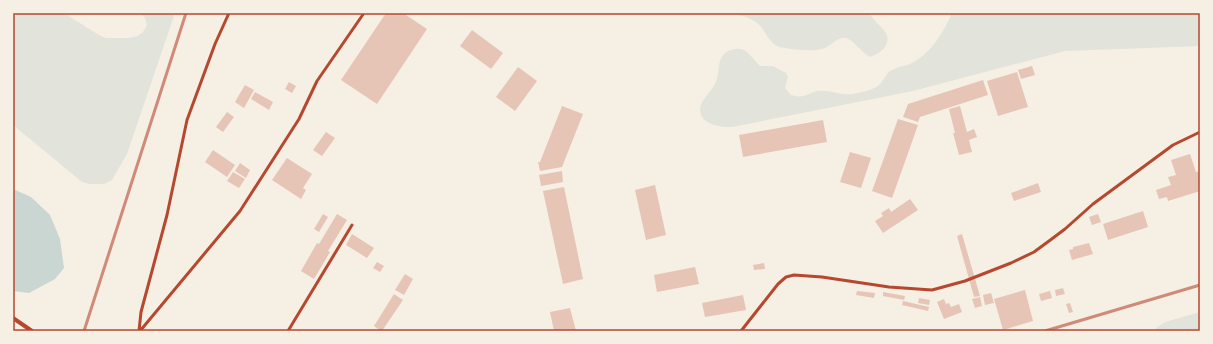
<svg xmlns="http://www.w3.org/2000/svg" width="1213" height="344" viewBox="0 0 1213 344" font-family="'Fira Sans Condensed',sans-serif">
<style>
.green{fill:#e2e4dc}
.water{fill:#c9d6d2}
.building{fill:#e6c5b7}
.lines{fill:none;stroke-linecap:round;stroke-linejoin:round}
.service{stroke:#b5482f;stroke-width:3}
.minor{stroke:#b5482f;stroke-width:4}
.rail{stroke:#cf8b77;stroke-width:3}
.neatline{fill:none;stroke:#b5482f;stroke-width:1.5}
</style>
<rect width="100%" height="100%" fill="#f6efe4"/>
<path class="green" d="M13 13H64L99 35 106 38H128L138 36 143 32 147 25 145 18 141 13H175L127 154 112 180 104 184H90L82 182 13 125Z
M731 13H870C873 21 882 26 886 33 892 45 880 54 870 57 861 52 853 40 846 38 838 36 830 47 822 49 811 52 790 49 779 47 768 43 766 30 757 23 749 17 740 15 731 13Z
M952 13H983L998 14 1004 13H1200V46L1065 51 913 91 732 127C717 128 693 122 702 102 706 95 713 89 716 82 719 75 718 67 720 61 722 55 725 52 731 50 747 45 750 57 760 66H773L786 73 788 77 785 88 791 95C795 96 799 97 803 96 808 95 812 92 817 91 829 89 841 96 853 94 862 92 875 90 881 83 884 79 886 74 890 71 897 67 904 66 910 64 931 54 943 33 952 13Z
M1200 312V331H1155L1156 328 1165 322Z"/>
<path class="water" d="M13 189 31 197 50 215 60 239 64 268 55 279 29 293 13 291Z"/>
<path class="building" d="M386 13H403L427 29 377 104 341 80Z
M472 30 503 53 491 69 460 46Z
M1032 66 1035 75 1021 79 1018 70Z
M518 67 537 81 515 111 496 97Z
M1017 72 1028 107 998 116 987 81Z
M983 80 988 95 920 117 918 122 903 117 908 104Z
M289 82 296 86 292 93 285 89Z
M245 85 254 90 244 108 235 102Z
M255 92 273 102 269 110 251 99Z
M562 106 583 114 562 167 540 171 538 162H540Z
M960 106 967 132 974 129 977 137 969 140 972 152 959 155 953 133H955L949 109Z
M227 112 234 117 223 132 216 127Z
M898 119 918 125 892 198 872 191Z
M823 120 827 142 743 157 739 135Z
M326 132 335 138 322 156 313 150Z
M213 150 235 165 227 177 205 162Z
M850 152 871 158 861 188 840 182Z
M1190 154 1196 172 1200 171V191L1168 201 1167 197 1159 199 1156 190 1171 185 1168 177 1176 175 1171 160Z
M287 158 312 174 303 188 306 190 301 199 272 180Z
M240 163 250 170 246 178 235 171Z
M562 171 563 182 541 186 539 175Z
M233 172 245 179 239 188 227 181Z
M1038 183 1041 192 1014 201 1011 193Z
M655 185 666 235 646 240 635 190Z
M564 187 583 279 563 284 543 191Z
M910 199 918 210 883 233 875 221 883 216 881 213 889 208 891 212Z
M1143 211 1148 227 1108 240 1103 224Z
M323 214 328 217 319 232 314 229Z
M337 214 347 220 328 251 330 252 314 279 301 271 317 243 319 244Z
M1098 214 1101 222 1092 225 1089 217Z
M352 234 374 248 367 258 346 245Z
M962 234 980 296 974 297 957 236Z
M1089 243 1093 254 1072 260 1069 250 1073 249V247Z
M377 262 384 266 380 272 373 268Z
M764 263 765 269 754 270 753 265Z
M695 267 699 284 657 292 654 275Z
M405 274 413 279 404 295 395 290Z
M1063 288 1065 294 1056 296 1055 290Z
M1025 290 1033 321 1003 330 994 299Z
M857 291 875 293 874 298 856 295Z
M1050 291 1052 298 1041 301 1039 294Z
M883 292 905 296 904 300 883 296Z
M991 293 994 303 985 305 983 295Z
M394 294 403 300 382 331H381L374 326Z
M743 295 746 310 705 317 702 303Z
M980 297 982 306 975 308 972 299Z
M919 298 930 300 929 305 918 303Z
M944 299 946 304 949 303 951 307 959 304 962 312 944 319 937 302Z
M903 301 929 307 928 311 902 305Z
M1070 303 1073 312 1069 313 1066 304Z
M570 308 576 331H554L550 312Z"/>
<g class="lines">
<path class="service" d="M139 331 141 312 167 215 187 120 215 44 229 13
M140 331 240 211 299 119 317 81 364 13
M288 331 352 225
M741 331 778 284 786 277 794 275 822 277 889 287 932 290 965 281 1011 263 1034 252 1049 241 1065 229 1093 204 1173 145 1200 132"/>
<path class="minor" d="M13 318 32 331"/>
<path class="rail" d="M84 331 186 13
M1045 331 1200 285"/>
</g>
<rect width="1213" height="344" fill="none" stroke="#f6efe4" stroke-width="28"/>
<rect x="14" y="14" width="1185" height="316" class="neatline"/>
</svg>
